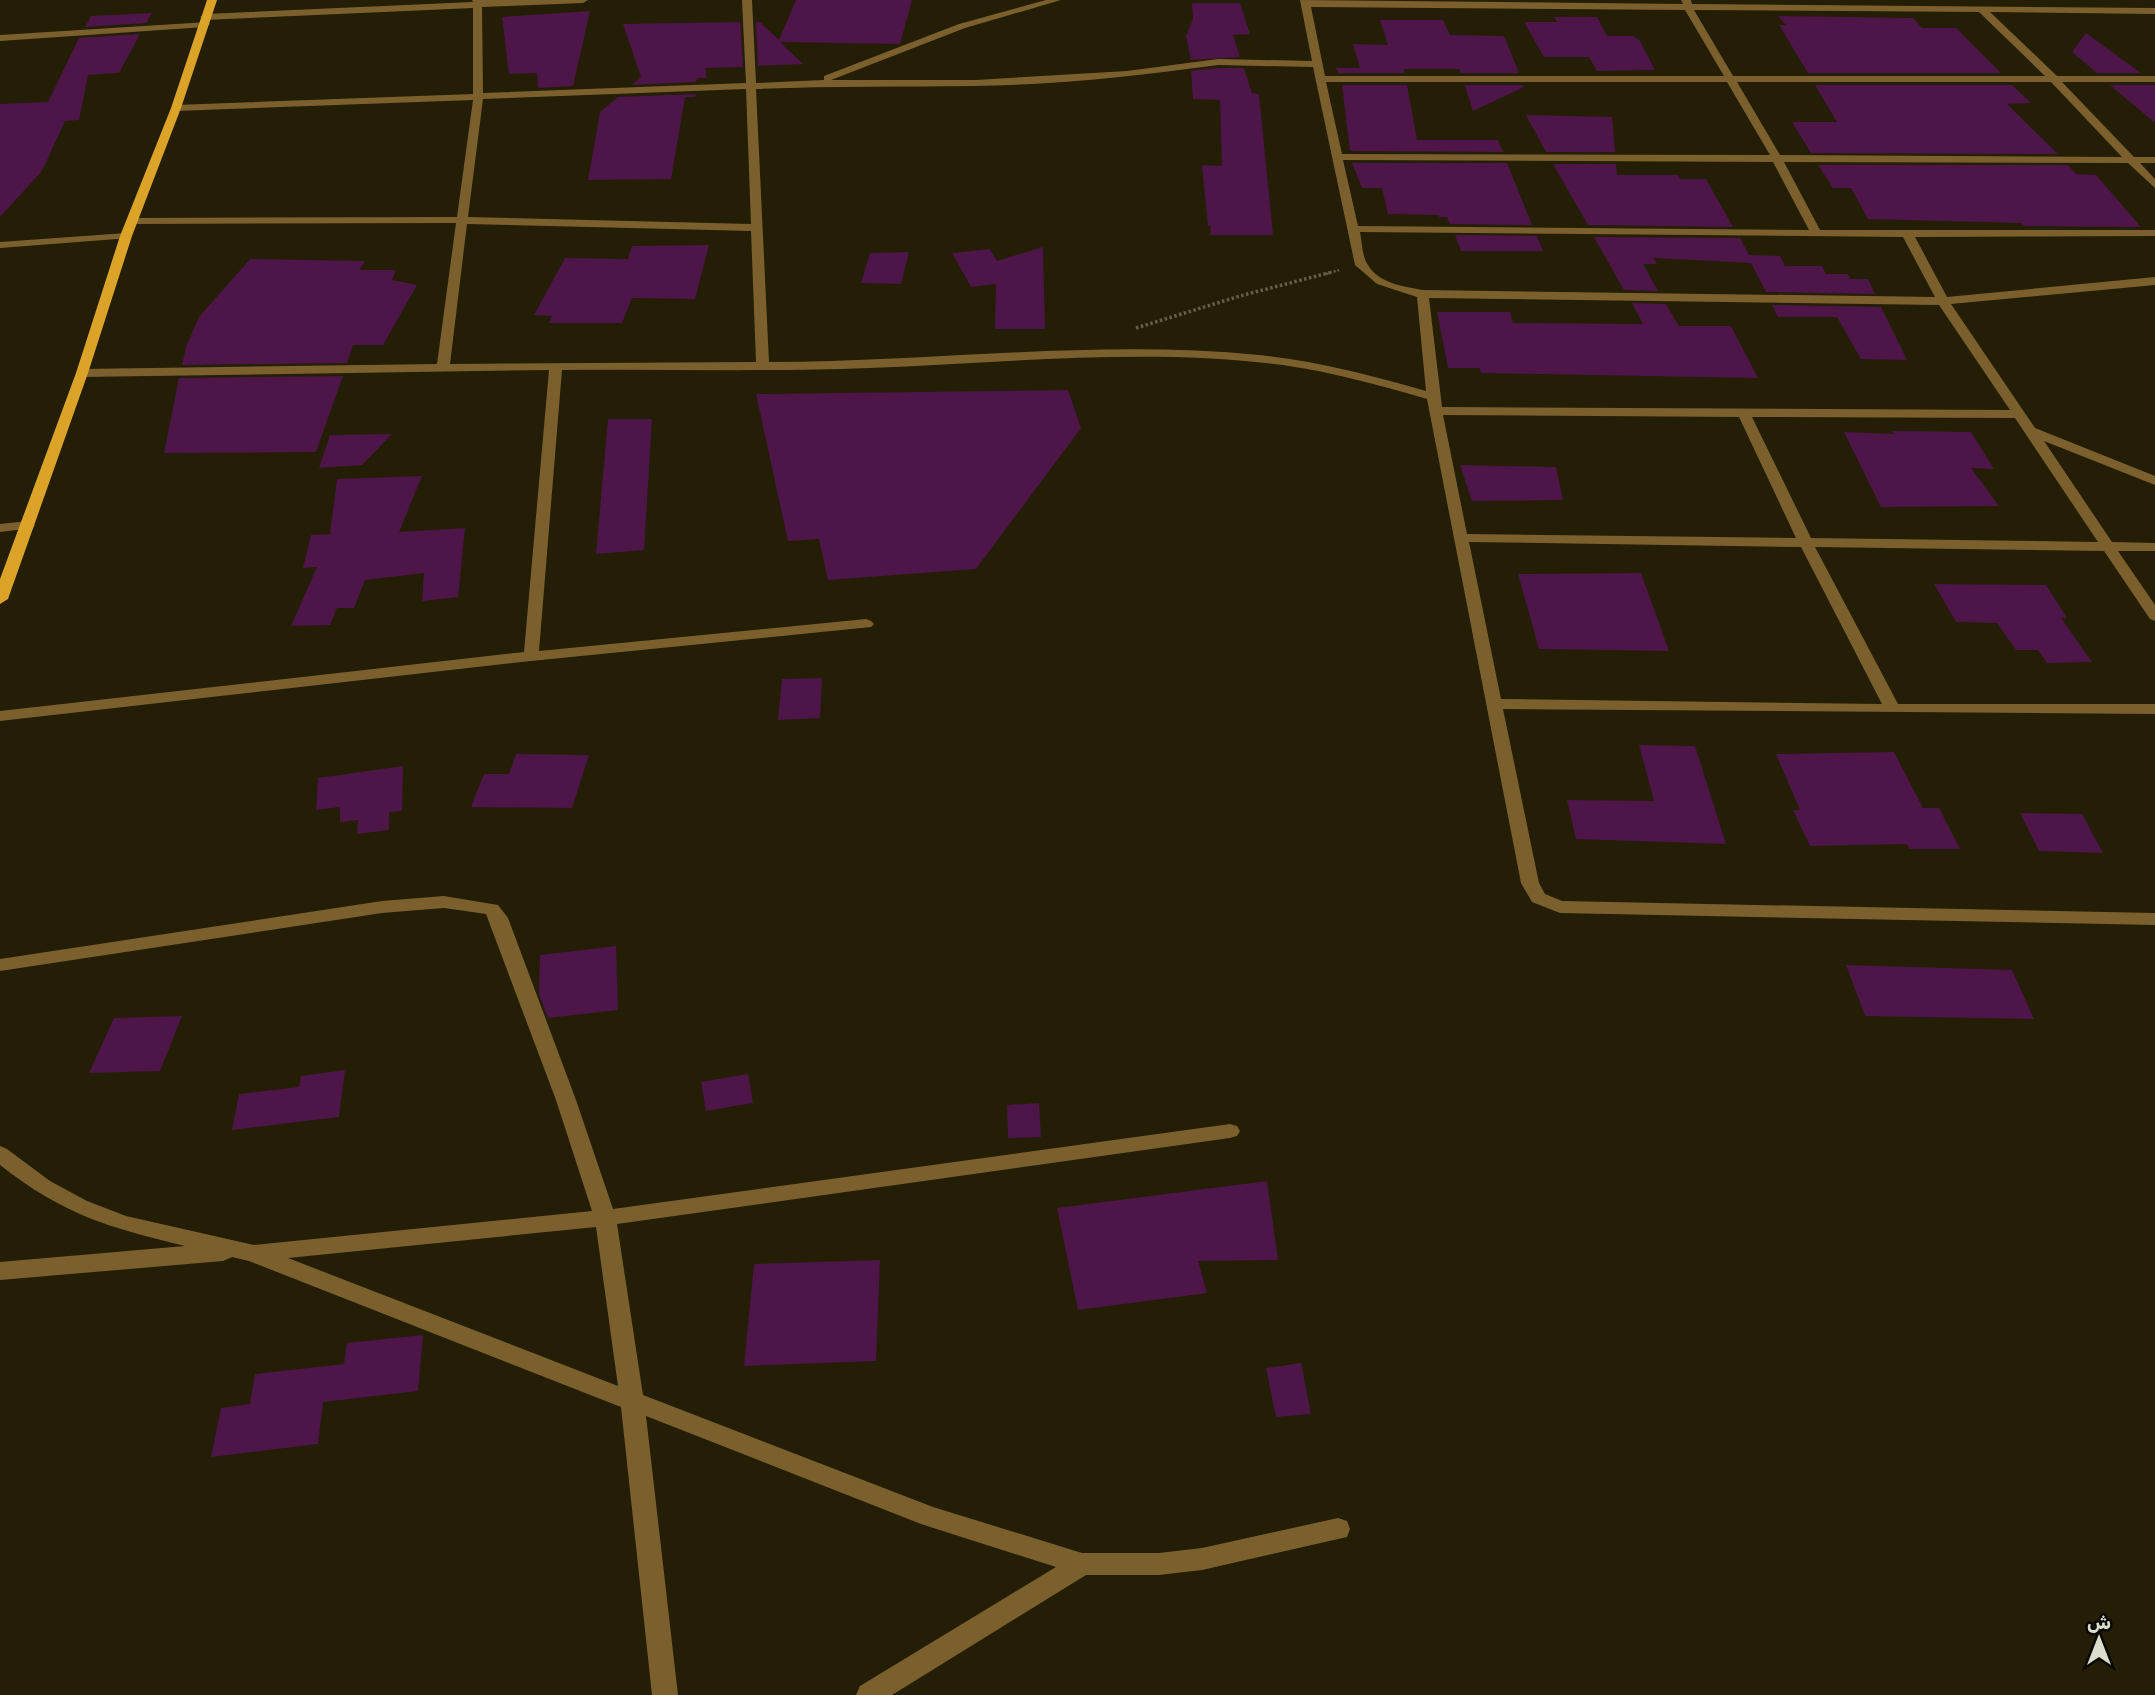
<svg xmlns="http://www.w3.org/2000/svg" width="2155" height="1695" viewBox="0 0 2155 1695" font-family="Rubik,Vazirmatn,sans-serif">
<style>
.building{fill:#4e1549}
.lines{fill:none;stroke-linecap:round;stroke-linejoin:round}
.path-far1{stroke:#64604b;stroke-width:2.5;stroke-dasharray:2 2;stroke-linecap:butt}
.path{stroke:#64604b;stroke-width:3.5;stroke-dasharray:2.5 2.5;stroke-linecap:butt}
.minor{fill:#7b602e;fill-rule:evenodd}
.major{fill:#dba327;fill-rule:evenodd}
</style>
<rect width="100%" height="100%" fill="#231e05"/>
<path class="building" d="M796 0H912L900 44 780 42 803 64 758 66 756 22H760L779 40Z
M1192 3H1240L1250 34 1233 35 1240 57 1191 60 1186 36 1193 19Z
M590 11 573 86 538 88 537 73 509 74 502 17Z
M152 13 146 23 85 27 91 16Z
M1778 16 1913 18 1922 28H1956L2001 73H1808L1779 25H1786Z
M1554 17H1597L1607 36H1633L1640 41 1655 70 1597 71 1589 57H1544L1524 22H1557Z
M1380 20H1443L1450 35 1504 36 1519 73H1461L1459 69H1404L1405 73H1338L1336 68H1360L1353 44 1388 45Z
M740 22 743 67 705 68 707 78H697L696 82 632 85 641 77 623 24Z
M2086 33 2141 73H2097L2072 52Z
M140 34 119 73 88 75 79 120 65 121 42 171 0 217V104L48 102 79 38Z
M1218 68H1244L1252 93 1259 94 1273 235H1210L1211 226H1208L1202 165 1222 166 1220 100 1193 99 1191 71Z
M1342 85H1407L1417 140H1498L1503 152 1350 151Z
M1465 85H1523L1524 87 1473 111Z
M1815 85H2012L2031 103 2007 104 2058 154 1811 153 1792 122H1837Z
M2110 85H2155V123Z
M696 94 695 97H685L671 179 588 180 600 112 618 97Z
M1526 115 1612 117 1615 152H1546Z
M1352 163H1507L1532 225 1450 224 1447 217H1439V215L1388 214 1382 188H1362Z
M1553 164H1616L1617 175H1678L1680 179H1706L1733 227 1588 225Z
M1818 165H2068L2076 174 2096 175 2141 227 2024 226 2021 223 1868 219 1851 188H1833Z
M1455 235 1537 236 1543 251H1461Z
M1594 237 1740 238 1749 255 1780 256 1785 266H1822L1826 274H1848L1850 279H1868L1875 294 1766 292 1751 263 1653 258 1657 264H1643L1658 291 1624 290Z
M709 245 695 299 632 298 622 323H549L552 316 534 315 565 258 628 259 632 246Z
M1043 247 1045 329H995L996 284 971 287 952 253 990 249 997 261Z
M909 252 901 284 861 283 870 253Z
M250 259 365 261 359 270H396L392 280 417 285 383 345H353L347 363 182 365 186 347 199 317Z
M1632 303 1666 304 1679 326H1731L1758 378 1481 373 1480 368H1448L1437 312H1510L1513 323 1643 324Z
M1772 305 1881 307 1907 360 1861 359 1837 317H1778Z
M343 376 316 452 164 453 179 378Z
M1068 390 1081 428 976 569 828 580 819 539 788 541 756 394Z
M608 419H652L644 550 596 554Z
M1892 431 1971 432 1994 469 1971 468 1999 506 1881 507 1844 432 1894 434Z
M392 434 362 465 319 468 330 435Z
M1460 465 1556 467 1563 500 1472 501Z
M422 476 399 532 465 528 458 597 422 601 424 573 365 580 354 608H337L330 625 291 626 317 567 303 568 311 535 330 534 337 479Z
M1641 573 1669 651 1539 649 1518 574Z
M1934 584 2046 585 2067 618H2061L2092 662 2047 663 2038 650H2016L1997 623 1956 622Z
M822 678 820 718 778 720 782 679Z
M1639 745 1695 746 1726 844 1576 839 1567 800 1654 801Z
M1894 752 1923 808H1939L1960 849H1909L1907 844 1810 846 1793 810H1800L1776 754Z
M516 754 589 755 572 808 471 807 484 774H509Z
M403 766 402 811 389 812V830L357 834 358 820 340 822V807L316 810 318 778Z
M2020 813 2082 814 2103 853 2039 851Z
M616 946 618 1010 548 1018 539 994 540 955Z
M1846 965 2012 970 2034 1019 1865 1016Z
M182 1016 160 1071 89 1073 114 1018Z
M345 1070 339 1117 232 1130 239 1094 299 1087 301 1076Z
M748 1074 753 1103 706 1111 701 1082Z
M1039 1103 1041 1137 1008 1138 1007 1105Z
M1267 1181 1278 1260 1198 1261 1207 1293 1078 1310 1057 1208Z
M880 1260 876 1361 744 1366 754 1264Z
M423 1335 418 1391 323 1402 318 1444 211 1457 221 1408 250 1404 255 1374 344 1364 347 1343Z
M1301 1363 1311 1414 1276 1417 1266 1368Z"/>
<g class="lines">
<path class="path-far1" d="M1326 274 1339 270"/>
<path class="path" d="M1136 328 1240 296 1332 272"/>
<path class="minor" d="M472 0H588L583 3 482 7 483 93 746 83 742 0H752L756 83 824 80V76L959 24 1046 0H1061L965 28 831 80H976L1127 71 1218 59 1312 61 1300 0 1683 4 1681 0H1691L1692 4 2155 8V14L1990 12 2057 76H2155V82H2062L2134 157H2155V163H2140L2155 179V188L2128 163 1784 162 1820 230H2155V236L1915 237 1947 297 2155 277V285L1951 304 2035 428 2155 476V485L2044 441 2112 542 2155 543V551H2118L2155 605V621L2150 619 2104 551 1815 547 1898 704H2155V714L1503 709 1539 883 1545 894 1562 901 2155 913V925L1560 913 1532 902 1521 883 1427 399C1379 385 1332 372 1283 365 1145 347 1007 363 869 368 767 372 665 369 562 370L539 651 866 619 871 621 874 624 871 627 531 661 0 721V711L524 652 549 370 82 377 76 373 82 369 437 364 456 223 132 224 126 221 132 218 457 217 473 100 176 111 171 108 176 105 473 94V8L205 20 200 17 205 14 473 2ZM1311 7 1685 10 1724 76H1325ZM1694 10 1979 12 2045 76H1733ZM1218 65 1313 67 1355 265 1377 284 1417 297 1426 391C1371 375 1316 361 1259 355 1096 339 933 362 769 362L756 89C829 86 901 87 974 86 1056 85 1137 76 1218 65ZM1326 82H1727L1770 155 1342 154ZM1737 82H2051L2122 157 1780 155ZM746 89 751 224 468 217 483 99ZM1343 160 1773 162 1809 230 1358 226ZM467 224 751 231 756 362 450 364ZM1360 232 1903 237 1935 297 1423 290C1405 287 1378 283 1368 265 1362 257 1362 242 1360 232ZM1429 298 1939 305 2010 410 1442 407ZM1443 415 1739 417 1796 538 1467 534ZM1752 417 2015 418 2098 542 1811 538ZM1469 542 1801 547 1882 704 1501 699Z
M208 22 210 24 205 27 0 41V35Z
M126 233 132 236 130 238 0 248V242Z
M28 521 35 525 33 528 0 532V524Z
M444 896 498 905 508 918 576 1100 613 1209 1230 1124 1237 1126 1240 1131 1237 1136 1230 1138 617 1224 643 1395 933 1507 1082 1553H1159L1202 1548 1338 1518 1347 1521 1350 1529 1347 1537 1202 1570 1159 1575H1086L892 1695H856L860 1686 1056 1567 921 1524 646 1416 678 1695H652L621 1407 249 1261 232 1257 223 1261 0 1280V1262L185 1246C107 1227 64 1215 0 1165V1146L7 1149 50 1181 87 1201 126 1216 254 1245 592 1211 556 1100 486 914 444 908 382 913 0 971V959L382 901ZM596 1227 618 1386 288 1258Z"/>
<path class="major" d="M207 0H217L181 108 132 236 88 373 8 599 0 604V579L76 373 120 236 171 108Z"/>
</g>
<g transform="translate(2099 1639)" stroke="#0a0802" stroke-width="5" paint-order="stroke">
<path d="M0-5L12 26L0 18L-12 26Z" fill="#dedccd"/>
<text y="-10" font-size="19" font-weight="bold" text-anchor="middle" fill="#dedccd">ش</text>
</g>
</svg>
